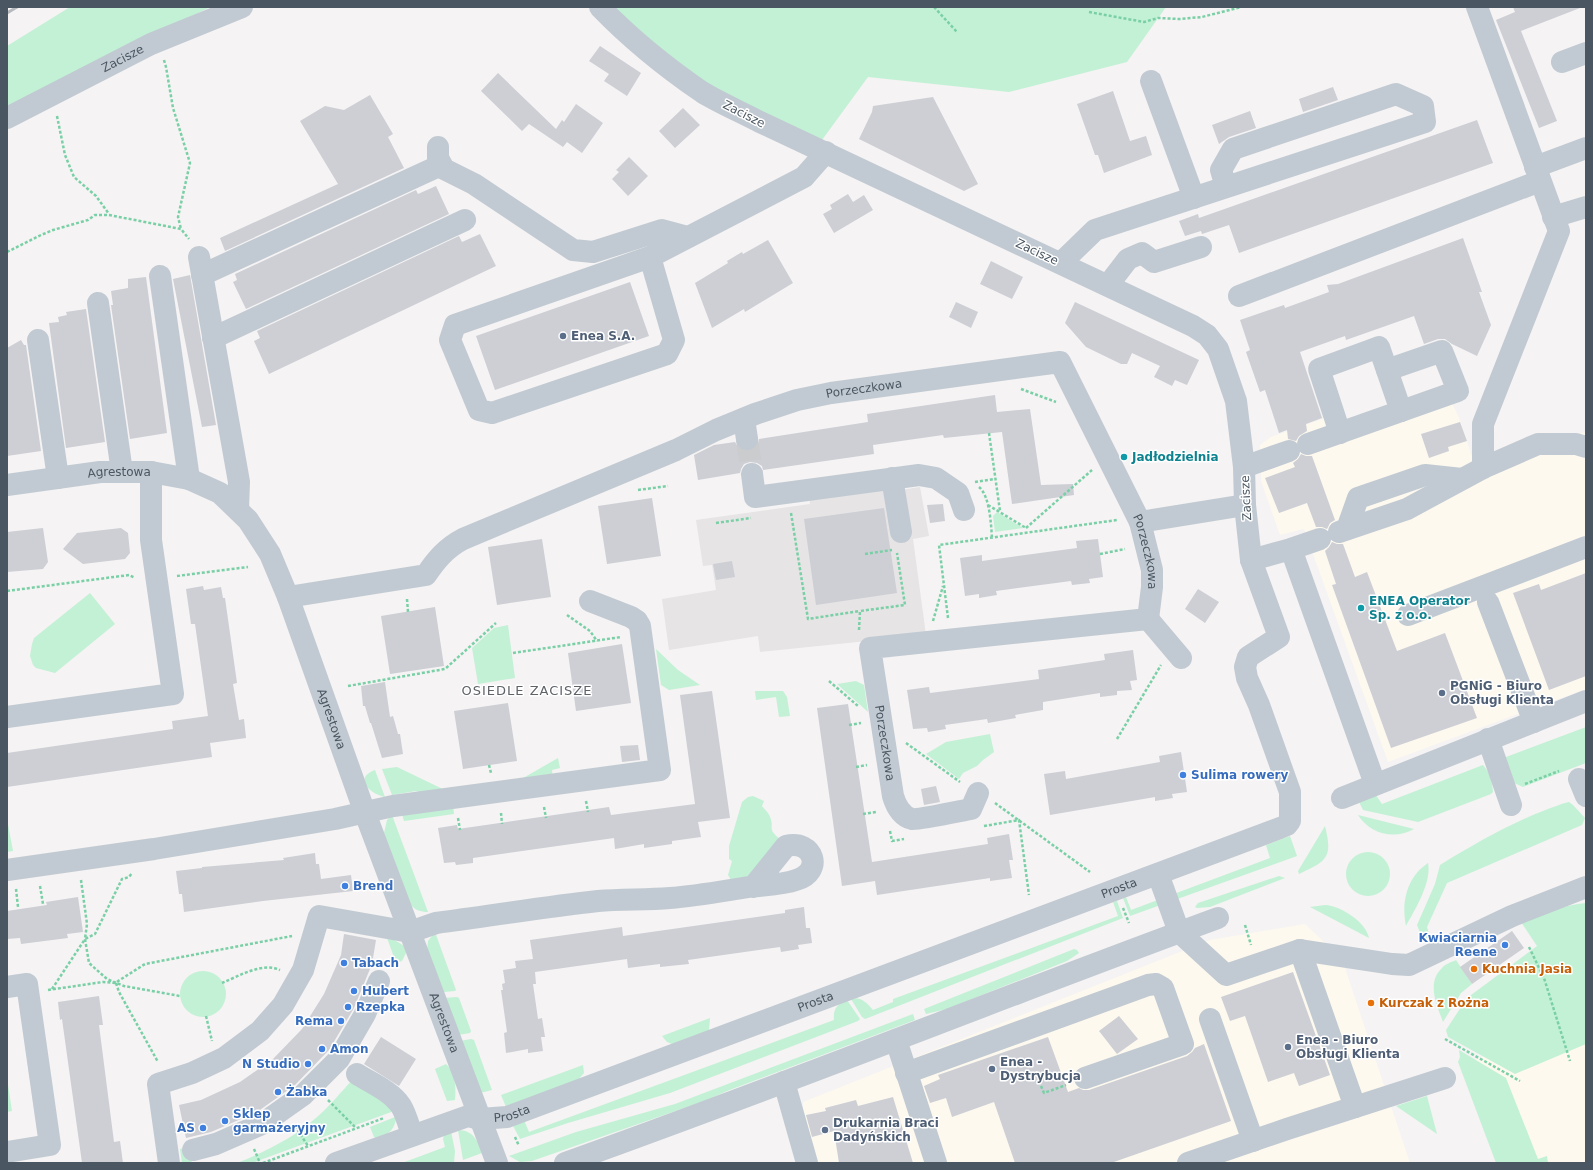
<svg xmlns="http://www.w3.org/2000/svg" width="1593" height="1170" viewBox="0 0 1593 1170" font-family="'DejaVu Sans',sans-serif">
<style>
.commercial{fill:#fdf9ef}
.education{fill:#e6e4e5}
.green{fill:#c3f1d5}
.building{fill:#cdcfd5}
.lines{fill:none;stroke-linecap:round;stroke-linejoin:round}
.minor-tunnel{stroke:#caccce;stroke-width:22;stroke-dasharray:22 11;stroke-linecap:butt}
.path{stroke:#7ad0a6;stroke-width:2.5;stroke-dasharray:3 2;stroke-linecap:butt}
.minor{stroke:#c1cad2;stroke-width:22}
.rail{stroke:#b5b8bd;stroke-width:3}
.service-dot{fill:#5c6f8a;stroke:#fff;stroke-width:1.5}
.culture-dot{fill:#0f9aa8;stroke:#fff;stroke-width:1.5}
.shop-dot{fill:#3f7fe0;stroke:#fff;stroke-width:1.5}
.food-dot{fill:#e8710a;stroke:#fff;stroke-width:1.5}
.labels{text-anchor:middle;stroke-width:3;stroke-linejoin:round;paint-order:stroke}
.street-label{font-size:12px;fill:#4a5661;stroke:#fff}
.service-label{font-size:12px;font-weight:bold;fill:#4e5e75;stroke:#fff;text-anchor:start}
.culture-label{font-size:12px;font-weight:bold;fill:#0d838f;stroke:#fff;text-anchor:start}
.shop-label{font-size:12px;font-weight:bold;fill:#366cbe;stroke:#fff;text-anchor:start}
.food-label{font-size:12px;font-weight:bold;fill:#c56008;stroke:#fff;text-anchor:start}
.neighbourhood-label{font-size:13px;letter-spacing:1px;fill:#5f6368;stroke:#fff}
</style>
<rect width="100%" height="100%" fill="#f5f3f3"/>
<path class="commercial" d="M1448 394 1459 418 1477 471 1538 444 1586 432V689L1388 762 1304 529 1280 535 1261 481 1260 445 1271 437 1325 418 1334 435Z
M1305 924 1342 959 1410 1163H812L803 1116V1102L1210 940Z
M1586 1016V1163H1509L1472 1061Z"/>
<path class="education" d="M881 487 888 492 920 487 929 536 913 539 926 635 760 652 758 636 669 650 662 599 716 590 712 565 703 566 696 520 810 504 809 497Z"/>
<path class="green" d="M70 7H210L7 111V46Z
M609 7H1166L1127 62 1009 92 868 77 822 140 742 106 684 71Z
M997 512 1023 528 995 532 993 516Z
M90 593 115 624 55 673 36 668 33 665 30 656 32 644 34 638Z
M508 625 515 678 478 684 472 648 494 628Z
M656 649 678 670 700 685 669 690 661 685Z
M856 681 864 685 868 712 837 684Z
M755 691H783L787 697 790 716 779 717 776 697 756 700Z
M1586 727V763L1523 787 1514 783 1507 766 1506 757Z
M990 734 994 752 983 760 977 766 963 773 959 779 926 754 946 742Z
M558 758 560 768 552 770 553 780 511 785Z
M1483 765C1490 773 1492 781 1493 792L1491 794 1418 822 1363 810 1359 802 1375 794 1382 804Z
M397 767 451 793 424 794 416 791 392 795 382 769Z
M375 770 385 797C370 794 353 778 375 770Z
M753 796 764 801 762 806C765 810 769 813 770 817 775 828 766 828 780 839L761 862 747 877 731 880 728 875 732 861 729 859V846L742 802 748 797Z
M1569 802 1573 805 1585 818 1582 825 1447 883 1427 927 1430 937 1423 940 1417 925 1435 884 1440 865C1473 845 1507 825 1543 811 1551 808 1560 804 1569 802Z
M453 804 454 814 404 821 401 811Z
M392 815 428 912C421 912 415 910 411 905L384 833 387 820Z
M1358 815 1414 829C1394 840 1370 834 1358 815Z
M7 819 13 851 7 852Z
M1325 826C1333 858 1327 861 1299 874L1298 871Z
M1290 836 1297 856 1130 916 1123 898 1126 897 1131 910 1270 858 1266 845Z
M1346 874a22 22 0 1 1 44 0a22 22 0 1 1-44 0Z
M1428 863C1432 882 1415 910 1406 926 1401 902 1407 877 1428 863Z
M1279 876 1285 878 1210 907 1197 908 1195 907 1198 903Z
M1117 901 1123 918 865 1019 862 1017 851 999C861 996 867 1003 873 1010L893 1002V999L1118 916 1113 902Z
M1586 903V1044L1515 1074 1448 1037 1446 1030 1467 998 1537 946 1521 922C1543 913 1563 905 1586 903Z
M1325 905C1341 906 1366 922 1369 938L1310 907Z
M435 932 456 990 455 991 444 992 427 951 428 941Z
M386 935 406 947 407 951 402 961 396 963Z
M1074 949 1077 950 1079 953 1067 961 947 1009 926 1014 924 1009Z
M1456 960 1472 984 1461 993 1443 1022C1437 1005 1426 983 1442 968 1445 964 1452 962 1456 960Z
M180 994a23 23 0 1 1 46 0a23 23 0 1 1-46 0Z
M457 997 459 998 471 1031 470 1033 458 1035 444 998Z
M847 1000 860 1019 858 1021 670 1093 568 1123 520 1139 512 1124 524 1120 529 1132 834 1020C833 1009 837 1004 847 1000Z
M913 1014 915 1020 727 1091 707 1100 532 1161 520 1162 509 1156 576 1132 675 1104Z
M710 1018 709 1030 707 1033 672 1044 667 1042 662 1036Z
M471 1039 474 1040 492 1090 480 1093 460 1041Z
M1459 1050 1506 1078 1538 1159 1547 1156 1548 1163H1496L1458 1062 1460 1057Z
M446 1064C456 1073 456 1088 455 1100L447 1101 435 1069Z
M583 1065 584 1073 578 1080 506 1107 501 1095Z
M7 1078 12 1111 7 1112Z
M353 1079 394 1111 252 1163H237C265 1152 295 1137 317 1117 330 1106 341 1092 353 1079Z
M1427 1096 1437 1134 1396 1106Z
M395 1117 396 1120C393 1132 387 1135 376 1138L374 1137 370 1127Z
M458 1130C473 1130 478 1141 482 1153L463 1160Z
M451 1131 455 1151 454 1163H402L445 1147 443 1139 444 1135Z
M188 1147 192 1163H182L180 1149Z"/>
<path class="building" d="M1513 7H1580V8L1521 31 1557 121 1539 128 1496 20 1515 12Z
M600 46 641 73 627 96 604 81 609 74 589 61Z
M498 73 556 129 562 120 564 122 576 104 603 123 582 153 567 142 563 147 529 124 522 131 481 91Z
M1333 87 1338 100 1303 112 1299 99Z
M1113 91 1130 141 1146 136 1152 155 1104 173 1098 155H1095L1077 104Z
M370 95 393 134 388 137 404 168 225 251 220 238 338 184 300 121 325 106 344 110Z
M933 97 978 184 964 191 859 139 872 112 873 106Z
M683 108 700 125 675 148 659 131Z
M1250 111 1256 128 1229 137 1219 144 1212 125Z
M1477 120 1493 163 1239 253 1229 225 1202 234 1201 231 1185 236 1179 221 1198 214 1199 218Z
M629 157 648 176 628 196 612 179 619 172 616 170Z
M436 186 449 214 246 309 233 282 237 280 235 274 416 190 418 194Z
M848 194 853 202 864 195 873 210 834 233 823 214 832 209 830 205Z
M480 234 496 266 269 374 254 341 260 338 257 331 459 236 462 242Z
M1463 238 1482 292H1479L1491 325 1477 356 1452 344 1445 339H1438L1424 344 1414 316 1346 340 1345 336 1300 352 1322 418 1306 424 1307 431 1299 436 1296 441 1288 439 1287 430 1279 433 1265 390 1260 392 1246 352 1250 350 1240 320 1284 305 1285 308 1329 292 1327 285 1338 284Z
M768 240 793 283 745 312 744 309 712 328 695 283 728 263 727 261 742 252 743 254Z
M991 261 1023 277 1012 299 980 284Z
M190 275 216 425 202 427 173 279Z
M146 277 167 433 130 439 111 305H113L111 291 128 288V279Z
M630 282 649 336 495 390 476 336Z
M956 302 978 312 971 328 949 317Z
M1075 302 1199 360 1187 385 1175 380 1172 386 1154 377 1160 366 1132 353 1127 364H1121L1086 347 1065 323Z
M86 309 105 442 66 448 49 323 59 322 58 317 67 315 66 312Z
M21 340 24 345H26L41 451 7 456V348Z
M995 395 997 412 1030 409 1041 485 1073 484 1074 495 1012 504 1002 432 944 438 943 435 873 445 874 454 763 470 762 466 757 463 750 462 744 464 741 469 740 473 698 480 694 455 714 445 735 442 738 447 742 450 749 451 755 448 758 444 759 439 868 422 867 414Z
M1460 422 1467 441 1448 447 1449 451 1429 458 1421 434Z
M1301 454 1306 456H1312L1335 520 1330 523 1327 529 1322 527H1316L1307 503 1279 513 1265 478 1295 467 1293 463 1298 459Z
M652 498 661 556 607 564 598 506Z
M943 504 945 521 930 523 927 505Z
M884 508 897 593 816 605 804 519Z
M43 528 48 562 43 569 7 572V532Z
M121 528 128 533 130 553 125 559 83 564 63 549 77 533Z
M542 539 551 597 497 605 488 547Z
M1098 539 1103 577 1089 579 1090 583 1072 585 1071 581 996 591 997 595 979 598V594L965 596 960 558 982 555V561L1077 548 1076 541Z
M1332 542 1337 544H1343L1355 577 1367 572 1397 651 1445 633 1477 718 1391 748 1332 585 1336 584 1325 551 1329 547Z
M732 561 735 577 716 580 713 564Z
M1586 573V676L1549 690 1513 593 1539 584 1541 590Z
M203 586 204 590 221 587 223 598H225L237 683 233 684 239 720 244 719 246 738 210 743 212 757 7 787V753L173 729 172 721 208 716 195 624H191L186 589Z
M1198 589 1219 602 1205 623 1185 609Z
M435 607 444 666 390 674 381 616Z
M622 644 631 703 576 711 568 653Z
M1133 650 1137 680 1130 681 1132 690 1117 691V695L1100 697V693L1043 702V710L1015 715 1016 718 988 723 987 719 945 725 946 729 928 732 927 728 913 729 907 690 929 687 930 693 1039 679 1038 670 1105 660 1104 654Z
M385 682 390 717 393 716 398 734H400L403 754 382 758 371 723H370L365 706H363L361 686Z
M712 691 730 818 698 822 701 837 672 841V844L644 848V844L615 849 614 838 473 858V863L456 865 455 862 444 863 438 828 457 825 458 829 609 807 611 815 695 804 680 695Z
M508 703 517 761 463 769 454 711Z
M848 704 872 862 988 844 987 838 1009 834 1013 860H1009L1012 878 990 881V878L877 895 875 881 842 886 817 708Z
M638 745 640 760 622 762 620 746Z
M1181 752 1187 792 1172 794 1173 798 1155 801V797L1050 815 1044 774 1065 771 1066 779 1160 762 1159 756Z
M936 786 940 802 924 805 921 789Z
M315 853 316 864H319L321 879 351 875 353 891 263 901 184 912 182 894H179L176 871 202 868V867L284 860 283 858Z
M78 897 83 932 67 934 68 938 21 944 20 938 7 939V911L47 905 46 902Z
M804 907 806 928H810L812 943 798 945 799 949 781 952 780 947 688 960 689 964 660 967V964L628 968 627 959 535 972 536 984H533L538 1019 542 1018 545 1037H541L543 1051 528 1053V1049L506 1053 504 1033 507 1032 501 990H503L502 984 505 983 503 970 516 968 515 961 533 959 530 940 622 927 623 936 785 913V910Z
M1512 931 1524 948 1472 984 1460 967Z
M344 934 376 940 372 964 354 1008 329 1050 295 1085 257 1112 211 1132 186 1138 179 1105 201 1100 240 1082 273 1059 302 1029 324 994 341 955Z
M1293 972 1330 1075 1299 1086 1294 1073 1268 1082 1245 1016 1230 1021 1221 997Z
M99 996 103 1025H99L114 1142 120 1141 123 1163H82L62 1019 60 1020 58 1002Z
M1119 1016 1138 1039 1117 1054 1099 1031Z
M381 1037 416 1059 399 1086 364 1064Z
M1048 1037 1068 1092 1079 1088 1083 1090H1089L1187 1056 1192 1052 1195 1048 1204 1044 1231 1121 1111 1163H1015L994 1102 952 1117 946 1098 930 1103 924 1086 940 1079 938 1075Z
M893 1097 913 1163H839L834 1131 812 1137 806 1115 826 1111 825 1108 856 1100 858 1106Z"/>
<g class="lines">
<path class="minor-tunnel" d="M747 439 752 474"/>
<path class="path" d="M934 7 957 32
M1089 12 1144 22 1158 18 1180 19 1202 17 1241 7
M164 60 166 67 173 108 190 163 178 217 181 229
M57 116 65 155 74 177 96 196 109 214
M7 252 41 235 53 230 88 220 95 215H109L181 229 189 239
M1021 389 1056 402
M989 433 1000 511
M975 482 995 479
M979 487C990 496 991 525 992 538
M638 490 668 486
M988 505 1026 528
M791 513 808 619 860 611
M716 523 751 518
M1026 528 1092 470
M865 554 892 550
M1100 554 1125 549
M177 576 248 567
M7 591 129 575 135 578
M407 599 408 612
M567 615 590 631 597 641
M948 618 939 545 1117 520
M933 621 943 586
M859 630 860 611 905 605 897 553
M513 653 621 637
M829 681 858 706
M348 686 445 669 496 623
M849 725 861 723
M1117 739 1161 665
M906 743 960 782
M489 765 491 773
M856 767 867 765
M1525 784 1559 771
M586 801 588 812
M995 803 1090 872
M544 807 546 818
M501 813 502 824
M863 814 876 812
M458 818 460 830
M984 826 1019 820 1029 895
M890 831 892 841 904 839
M81 880 87 924 85 939 95 934 122 879 129 877 132 873
M40 886 43 904
M16 889 18 907
M1123 908 1129 923
M1245 925 1251 945
M1529 947 1544 978 1570 1061
M116 983 119 992 158 1062
M222 983C239 976 262 962 280 970
M52 989 85 939 89 963 107 979 124 986 180 996
M48 990 103 982 115 983 145 964 292 936
M206 1016 212 1041
M1445 1039 1520 1081
M1041 1086 1044 1093 1066 1085
M328 1100 356 1128
M295 1126 308 1146
M515 1137 519 1146
M254 1149 260 1163
M263 1163 384 1118"/>
<g class="minor">
<path d="M1477 7 1559 231 1483 424V468"/>
<path d="M1562 62 1586 53"/>
<path d="M1151 81 1194 198"/>
<path id="s1" d="M7 118 151 44 242 7"/>
<path d="M438 147V158L444 169 474 184 573 250 593 252 662 230 688 237"/>
<path d="M1535 167 1586 148"/>
<path d="M1553 217 1586 207"/>
<path d="M199 257 239 482 238 510"/>
<path d="M650 257 674 340 667 354 492 413 479 410 450 340 455 325 650 257 804 177 826 152"/>
<path d="M1061 263 1095 230 1425 122 1423 106 1396 94 1233 149 1221 170 1226 187"/>
<path d="M202 275 441 165"/>
<path d="M160 276 189 479"/>
<path d="M1108 285 1128 259 1142 253 1154 262 1201 247"/>
<path d="M1239 296 1540 181"/>
<path d="M98 303 122 472"/>
<path d="M213 338 465 220"/>
<path d="M38 340 58 478"/>
<path d="M744 419 747 439"/>
<path d="M1340 433 1319 369 1371 350 1379 347 1401 411"/>
<path d="M1308 444 1458 391 1442 351 1387 370"/>
<path d="M1244 467 1289 451"/>
<path d="M752 474 755 497 919 475 936 478 958 493 964 510"/>
<path d="M892 478 901 532"/>
<path id="s2" d="M7 485 100 472H151L189 479 220 493 248 520 270 554 288 597 365 813 497 1163"/>
<path d="M1140 522 1245 505"/>
<path d="M1347 529 1358 498 1425 475 1462 479"/>
<path d="M1339 532 1407 509 1483 468 1538 444H1576L1586 447"/>
<path d="M1291 549 1375 784"/>
<path d="M1251 560 1291 549 1320 539"/>
<path id="s3" d="M288 597 426 575C436 560 446 548 463 539L676 450 716 430 755 414 797 400 831 393 1060 362 1140 522 1152 570V587L1148 619 870 648 893 796C896 806 901 816 912 819 919 820 960 811 971 809L978 793"/>
<path d="M1488 602 1534 722"/>
<path d="M1408 615 1586 547"/>
<path d="M1148 619 1181 658"/>
<path d="M7 717 173 694 151 540V472"/>
<path d="M1488 739 1511 805"/>
<path d="M1579 779 1586 796"/>
<path d="M1342 798 1586 701"/>
<path d="M7 870 154 849 335 819 393 806 660 770 640 626 637 621 631 617 590 601"/>
<path d="M1158 874 1179 932 1226 975 1300 950 1392 964 1409 965 1512 916 1586 887"/>
<path d="M1300 950 1355 1107"/>
<path d="M7 987 27 984 50 1145 7 1152"/>
<path d="M1210 1019 1253 1141"/>
<path d="M896 1040 936 1163"/>
<path d="M906 1073 1148 985 1156 984 1163 988 1183 1044 1085 1078"/>
<path d="M357 1074C371 1083 391 1091 401 1106 406 1114 409 1126 412 1135"/>
<path d="M784 1082 807 1163"/>
<path d="M193 1150 216 1144 262 1124 303 1095 339 1059 365 1014 379 981"/>
<path d="M169 1163 158 1084 192 1073 224 1058 260 1031 283 1005 303 970 319 916 410 932 436 923C490 916 544 907 598 901 622 899 646 900 670 898 697 896 723 891 749 887 764 885 782 885 796 880 824 872 814 839 786 846L753 887"/>
<path id="s4" d="M336 1163 468 1116 480 1119 507 1117 1280 828 1287 825 1290 821V792L1259 705 1247 678 1245 667 1248 657 1279 637 1251 560 1245 505 1244 467 1236 401 1218 349 1207 335 1193 326 760 122C741 112 720 103 702 92 667 68 630 38 600 7"/>
<path d="M565 1163C784 1085 1000 998 1218 918"/>
<path d="M1188 1163 1287 1129 1445 1078"/>
</g>
<path class="rail" d="M7 13 17 7"/>
</g>
<g class="service-dot">
<circle cx="563" cy="336" r="4"/>
<circle cx="1442" cy="693" r="4"/>
<circle cx="1288" cy="1047" r="4"/>
<circle cx="992" cy="1069" r="4"/>
<circle cx="825" cy="1130" r="4"/>
</g>
<g class="culture-dot">
<circle cx="1124" cy="457" r="4"/>
<circle cx="1361" cy="608" r="4"/>
</g>
<g class="shop-dot">
<circle cx="1183" cy="775" r="4"/>
<circle cx="345" cy="886" r="4"/>
<circle cx="1505" cy="945" r="4"/>
<circle cx="344" cy="963" r="4"/>
<circle cx="354" cy="991" r="4"/>
<circle cx="348" cy="1007" r="4"/>
<circle cx="341" cy="1021" r="4"/>
<circle cx="322" cy="1049" r="4"/>
<circle cx="308" cy="1064" r="4"/>
<circle cx="278" cy="1092" r="4"/>
<circle cx="225" cy="1121" r="4"/>
<circle cx="203" cy="1128" r="4"/>
</g>
<g class="food-dot">
<circle cx="1474" cy="969" r="4"/>
<circle cx="1371" cy="1003" r="4"/>
</g>
<g class="labels">
<g class="street-label">
<text dy="4" stroke="none"><textPath href="#s1" startOffset="130">Zacisze</textPath></text>
<text transform="translate(744 114) rotate(27)" y="4">Zacisze</text>
<text transform="translate(1037 252) rotate(25)" y="4">Zacisze</text>
<text dy="4" stroke="none"><textPath href="#s3" startOffset="622">Porzeczkowa</textPath></text>
<text dy="4" stroke="none"><textPath href="#s2" startOffset="113">Agrestowa</textPath></text>
<text transform="translate(1246 498) rotate(-93)" y="4">Zacisze</text>
<text dy="4" stroke="none"><textPath href="#s3" startOffset="1029">Porzeczkowa</textPath></text>
<text dy="4" stroke="none"><textPath href="#s2" startOffset="473">Agrestowa</textPath></text>
<text dy="4" stroke="none"><textPath href="#s3" startOffset="1473">Porzeczkowa</textPath></text>
<text dy="4" stroke="none"><textPath href="#s4" startOffset="833">Prosta</textPath></text>
<text dy="4" stroke="none"><textPath href="#s4" startOffset="509">Prosta</textPath></text>
<text dy="4" stroke="none"><textPath href="#s2" startOffset="797">Agrestowa</textPath></text>
<text dy="4" stroke="none"><textPath href="#s4" startOffset="185">Prosta</textPath></text>
</g>
<g class="service-label">
<text x="571" y="340">Enea S.A.</text>
<text x="1450" y="690">PGNiG - Biuro<tspan x="1450" dy="14">Obsługi Klienta</tspan></text>
<text x="1296" y="1044">Enea - Biuro<tspan x="1296" dy="14">Obsługi Klienta</tspan></text>
<text x="1000" y="1066">Enea -<tspan x="1000" dy="14">Dystrybucja</tspan></text>
<text x="833" y="1127">Drukarnia Braci<tspan x="833" dy="14">Dadyńskich</tspan></text>
</g>
<g class="culture-label">
<text x="1132" y="461">Jadłodzielnia</text>
<text x="1369" y="605">ENEA Operator<tspan x="1369" dy="14">Sp. z o.o.</tspan></text>
</g>
<g class="shop-label">
<text x="1191" y="779">Sulima rowery</text>
<text x="353" y="890">Brend</text>
<text x="1497" y="942" text-anchor="end">Kwiaciarnia<tspan x="1497" dy="14">Reene</tspan></text>
<text x="352" y="967">Tabach</text>
<text x="362" y="995">Hubert</text>
<text x="356" y="1011">Rzepka</text>
<text x="333" y="1025" text-anchor="end">Rema</text>
<text x="330" y="1053">Amon</text>
<text x="300" y="1068" text-anchor="end">N Studio</text>
<text x="286" y="1096">Żabka</text>
<text x="233" y="1118">Sklep<tspan x="233" dy="14">garmażeryjny</tspan></text>
<text x="195" y="1132" text-anchor="end">AS</text>
</g>
<g class="food-label">
<text x="1482" y="973">Kuchnia Jasia</text>
<text x="1379" y="1007">Kurczak z Rożna</text>
</g>
<g class="neighbourhood-label">
<text x="527" y="695">OSIEDLE ZACISZE</text>
</g>
</g>
<rect width="1593" height="1170" fill="none" stroke="#4a5661" stroke-width="16"/>
</svg>
